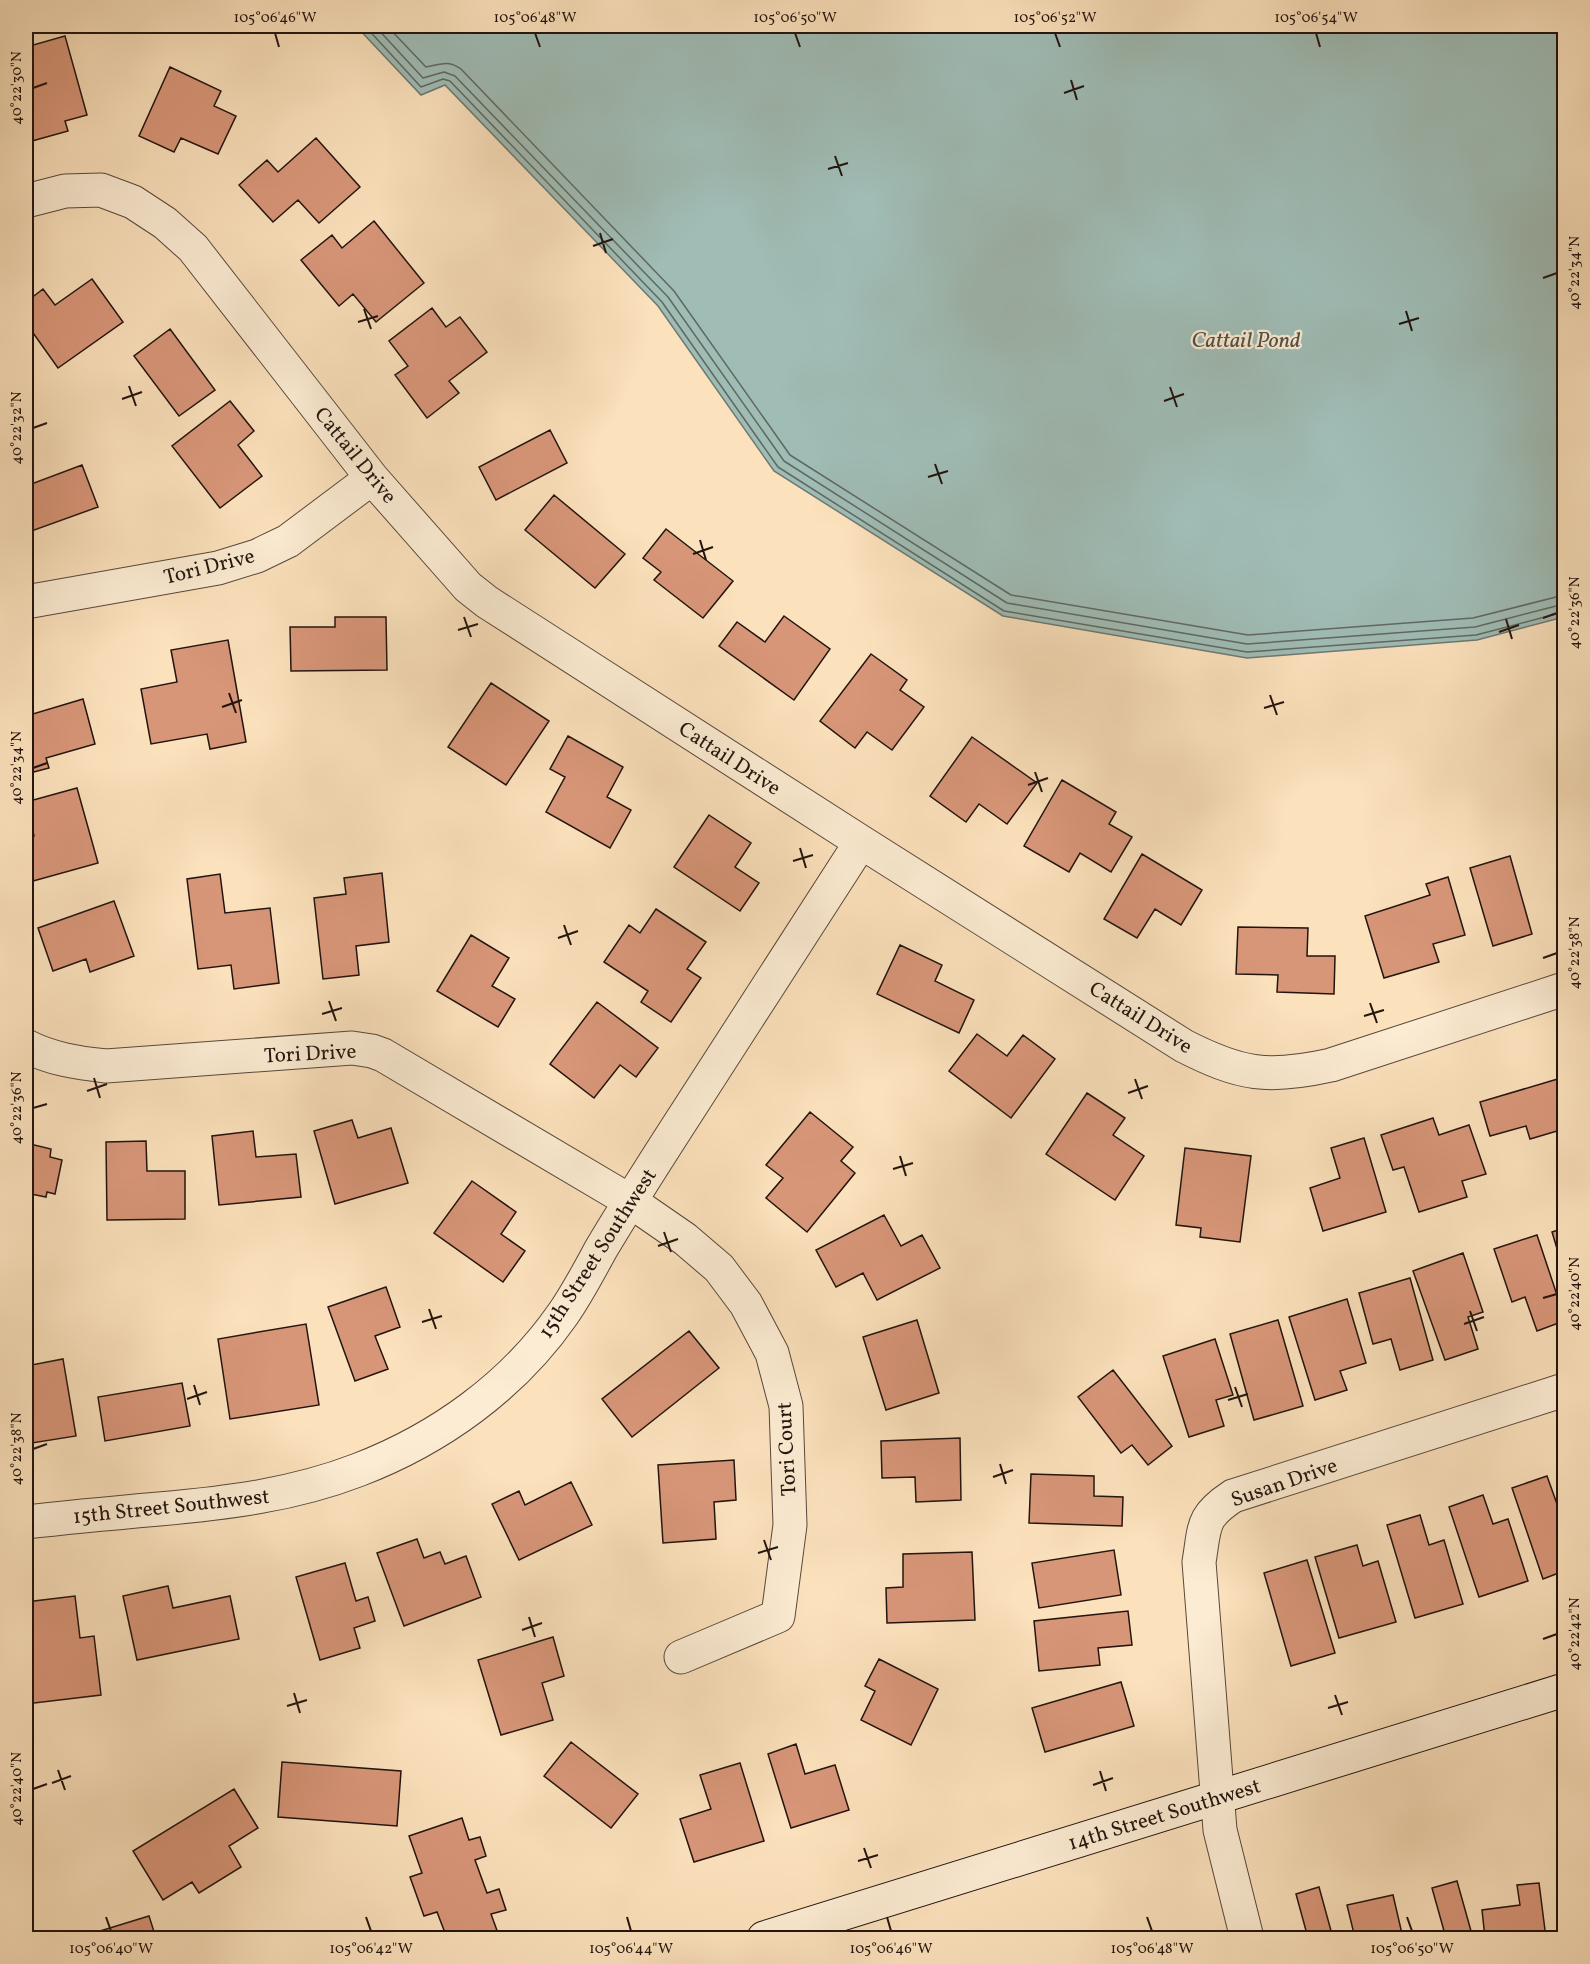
<svg xmlns="http://www.w3.org/2000/svg" width="1590" height="1964" viewBox="0 0 1590 1964" font-family="Vollkorn,serif">
<style>
.water{fill:#9fbcb5;stroke:#6d7972;stroke-width:1.5}
.lines{fill:none;stroke-linecap:round;stroke-linejoin:round}
.shore{stroke:#606862;stroke-width:1.5}
.building{fill:#d89679;stroke:#22140e;stroke-width:1.5}
.street-casing{stroke:#58473a;stroke-width:35}
.secondary-casing{stroke:#22140e;stroke-width:35}
.street{stroke:#fcecd3;stroke-width:33}
.secondary{stroke:#fcecd3;stroke-width:33}
.ticks{fill:none;stroke:#22140e;stroke-width:2}
.labels{text-anchor:middle;stroke-width:4.5;stroke-linejoin:round;paint-order:stroke}
.street-label{font-size:21px;fill:#22140e;stroke:#fcecd3}
.water-label{font-size:22px;font-style:italic;fill:#4e4f48;stroke:#fcecd3}
.neatline{fill:none;stroke:#22140e;stroke-width:2}
.ticks-label{font-size:15px;text-anchor:middle;fill:#22140e}
</style>
<rect width="100%" height="100%" fill="#fbe1bc"/>
<filter id="stains"><feTurbulence type="fractalNoise" baseFrequency=".00333" numOctaves="4"/><feColorMatrix values="0 0 0 0 .2 0 0 0 0 .09 0 0 0 0 .02 0 0 0 .5 -.17"/></filter>
<radialGradient id="worn" r=".72"><stop offset=".6" stop-color="#630" stop-opacity="0"/><stop offset="1" stop-color="#630" stop-opacity=".3"/></radialGradient>
<path class="water" d="M356 26H1564V617L1477 640 1247 658 1003 616 774 471 658 306 445 85 421 95Z"/>
<g class="lines">
<path class="shore" d="M365 26 421 87 443 79 450 81 662 302 778 467 1004 611 1247 652 1476 635 1564 612
M375 26 423 78 444 72 455 76 668 297 784 461 1007 603 1247 644 1475 627 1564 604
M387 26 426 67C439 65 448 59 461 69L674 291 790 455 1011 595 1248 635 1473 618 1564 595"/>
</g>
<path class="building" d="M65 36 87 115 65 121 68 131 32 141 26 117V47Z
M170 67 221 91 214 106 236 116 218 154 181 138 174 152 139 136Z
M316 138 360 187 319 223 298 200 273 222 239 185 267 160 278 172Z
M374 221 424 283 376 322 353 294 339 306 301 260 332 235 342 248Z
M92 279 123 322 58 368 26 323V302L43 289 55 305Z
M432 308 446 327 460 317 487 352 449 381 459 393 427 418 395 375 408 366 389 341Z
M170 329 215 390 179 416 134 356Z
M230 401 254 431 238 445 262 476 220 508 172 446Z
M550 430 567 463 496 500 479 467Z
M82 465 98 507 26 533V486Z
M554 495 625 554 595 588 525 530Z
M666 529 733 581 703 618 654 580 661 572 643 558Z
M784 616 830 649 794 700 719 646 737 622 765 642Z
M335 617H386L387 670 291 671 290 627H335Z
M228 640 246 742 210 749 207 734 151 744 141 689 177 682 171 650Z
M871 654 907 680 900 690 924 707 892 750 867 732 855 748 820 721Z
M491 683 549 721 506 785 448 747Z
M83 699 95 744 46 758 49 768 26 774V716Z
M568 736 623 767 607 797 631 810 610 848 546 812 565 777 550 769Z
M972 737 1037 783 1007 824 979 804 966 822 930 796Z
M1062 780 1116 812 1109 824 1132 837 1111 872 1080 853 1069 872 1024 846Z
M77 788 98 863 26 883V838L34 836 26 802Z
M709 815 751 843 735 867 759 883 740 911 674 867Z
M1142 854 1202 890 1181 925 1155 909 1137 938 1104 919Z
M1510 856 1532 934 1493 946 1470 868Z
M382 873 389 942 356 946 359 975 323 979 314 898 346 894 344 878Z
M220 874 225 913 270 908 279 983 234 989 231 965 198 969 187 879Z
M1448 877 1465 935 1433 944 1439 962 1384 978 1365 916 1430 895 1426 884Z
M114 901 134 956 90 972 86 959 53 971 38 928Z
M656 909 706 942 687 969 701 978 671 1022 641 1002 648 991 604 962 629 925 640 933Z
M1238 927 1308 928 1307 956H1335L1334 994 1277 992 1278 975 1236 974Z
M471 935 509 958 492 986 515 999 498 1027 437 991Z
M900 945 942 965 935 981 974 1000 959 1033 877 994Z
M597 1002 658 1048 636 1077 620 1065 594 1098 550 1064Z
M977 1034 1007 1056 1023 1035 1055 1059 1011 1118 949 1071Z
M1561 1078 1564 1090V1129L1530 1139 1526 1126 1490 1136 1480 1102Z
M1087 1093 1125 1118 1113 1135 1144 1156 1115 1200 1046 1154Z
M810 1112 853 1147 841 1161 855 1173 807 1232 766 1198 783 1178 766 1165Z
M1433 1118 1439 1135 1469 1125 1486 1174 1462 1181 1467 1197 1419 1212 1404 1167 1393 1170 1381 1135Z
M352 1120 358 1138 391 1128 408 1183 335 1204 314 1131Z
M253 1131 256 1157 296 1154 301 1197 219 1205 212 1136Z
M1364 1138 1386 1212 1323 1231 1310 1188 1340 1178 1331 1148Z
M146 1141 147 1171H185V1219L107 1220 106 1142Z
M26 1143 51 1149 50 1157 62 1160 55 1194 47 1192 46 1197 26 1193Z
M1185 1148 1251 1156 1240 1242 1200 1237 1201 1228 1176 1225Z
M472 1181 516 1212 501 1234 525 1251 503 1282 434 1233Z
M884 1215 901 1246 922 1235 940 1268 877 1300 863 1273 836 1287 816 1250Z
M1564 1228V1272L1552 1232Z
M1537 1235 1564 1316V1321L1537 1331 1525 1297 1512 1302 1494 1249Z
M1463 1253 1483 1312 1468 1317 1478 1349 1445 1360 1413 1271Z
M1410 1278 1433 1360 1400 1370 1391 1339 1373 1344 1359 1293Z
M386 1287 400 1327 375 1336 388 1369 355 1381 328 1307Z
M1347 1299 1366 1363 1340 1371 1347 1390 1315 1400 1289 1317Z
M917 1320 939 1393 886 1410 863 1337Z
M1278 1320 1303 1406 1254 1420 1230 1334Z
M306 1324 319 1405 230 1419 218 1339Z
M689 1331 719 1368 632 1437 602 1399Z
M1215 1339 1233 1395 1216 1400 1224 1426 1189 1437 1163 1356Z
M63 1359 76 1436 32 1443 26 1406V1366Z
M1113 1370 1172 1446 1148 1465 1132 1445 1121 1453 1078 1397Z
M182 1383 190 1426 105 1441 98 1397Z
M960 1438 961 1500 916 1502 915 1477 882 1478 881 1441Z
M734 1460 736 1500 714 1502 716 1539 663 1543 658 1465Z
M1031 1474 1094 1476V1496L1123 1497 1122 1526 1029 1523Z
M1547 1476 1557 1504 1564 1502V1571L1543 1579 1512 1488Z
M571 1482 592 1525 519 1560 492 1504 519 1491 525 1505Z
M1483 1495 1493 1524 1508 1519 1528 1581 1479 1597 1449 1507Z
M1420 1515 1429 1545 1444 1540 1463 1604 1415 1618 1387 1525Z
M417 1539 424 1558 440 1552 445 1564 466 1556 481 1597 404 1626 377 1553Z
M1357 1545 1363 1566 1378 1561 1396 1622 1339 1638 1315 1557Z
M1114 1550 1121 1595 1039 1608 1032 1563Z
M972 1552 975 1620 887 1623 886 1588 903 1587V1554Z
M1307 1560 1335 1653 1291 1666 1264 1573Z
M345 1563 356 1601 368 1597 375 1621 354 1628 360 1648 320 1660 296 1577Z
M168 1586 173 1608 230 1596 239 1639 137 1660 123 1596Z
M75 1596 80 1638 94 1636 101 1695 26 1704V1602Z
M1128 1611 1132 1645 1098 1648 1100 1665 1039 1671 1034 1621Z
M553 1637 564 1676 542 1683 553 1720 501 1735 478 1660Z
M879 1659 938 1689 911 1745 861 1720 875 1691 865 1686Z
M1121 1682 1134 1726 1045 1752 1032 1708Z
M571 1742 638 1794 611 1828 544 1776Z
M796 1744 805 1774 835 1765 849 1810 791 1828 768 1754Z
M282 1762 401 1771 397 1826 278 1817Z
M740 1763 764 1841 694 1862 680 1819 711 1809 700 1775Z
M234 1789 258 1828 229 1846 241 1867 199 1893 192 1882 163 1900 133 1851Z
M462 1818 469 1840 480 1837 486 1856 475 1860 487 1893 499 1889 506 1910 491 1914 499 1936 491 1938H447L437 1912 424 1916 410 1877 422 1873 409 1836Z
M1457 1881 1473 1938H1446L1432 1888Z
M1539 1883 1546 1938H1485L1482 1910 1520 1905 1517 1885Z
M1319 1887 1333 1938H1308L1296 1894Z
M1393 1895 1403 1938H1355L1347 1905Z
M149 1916 156 1938H102L100 1931Z
M1194 1931 1196 1938H1167Z"/>
<g class="lines">
<g class="street-casing">
<path id="street" d="M26 201 65 191 101 190 133 202 165 223 193 248 372 478 468 587 487 602 861 842 1184 1046C1241 1075 1268 1079 1331 1065L1564 989
M26 602 218 568 257 556 288 541 372 478
M26 1046C51 1059 78 1063 106 1066L352 1048 372 1051 383 1055 630 1201 685 1239 719 1268 746 1304 772 1353 786 1406 790 1525 778 1616 681 1657
M26 1522C70 1517 114 1513 159 1509 227 1503 293 1495 358 1470 439 1439 513 1386 563 1314 577 1294 589 1271 601 1249 623 1212 646 1176 669 1140 733 1041 797 941 861 842
M1247 1938 1220 1830 1199 1562C1205 1526 1201 1517 1233 1496L1564 1390"/>
</g>
<g class="secondary-casing">
<path id="secondary" d="M764 1938 1564 1690"/>
</g>
<use href="#street" class="street"/>
<use href="#secondary" class="secondary"/>
</g>
<path class="ticks" d="M275 33 279 47M535 33 540 47M795 33 800 47M1055 33 1060 47M1316 33 1320 47M1071 80 1077 100M33 88 47 83M1064 93 1084 86M835 156 842 176M828 169 848 163M600 233 606 253M593 246 613 239M1543 278 1557 273M364 309 371 329M1406 311 1412 331M358 322 378 316M1399 324 1419 318M129 386 136 406M1170 387 1177 407M122 399 142 392M1164 401 1184 394M33 428 47 423M935 464 942 484M928 477 948 471M700 540 706 560M693 554 713 547M464 617 471 637M1543 618 1557 613M1506 619 1512 639M458 630 478 624M1499 632 1519 625M229 693 236 713M1270 695 1277 715M222 707 242 700M1264 708 1284 702M33 768 47 763M1035 772 1042 792M1028 785 1048 778M800 848 806 868M793 861 813 855M564 925 571 945M558 938 578 931M1543 958 1557 953M329 1001 336 1021M1370 1003 1377 1023M322 1014 342 1008M1364 1016 1384 1010M94 1078 100 1098M1135 1079 1142 1099M87 1091 107 1084M1128 1093 1148 1086M33 1108 47 1104M900 1156 906 1176M893 1169 913 1163M664 1232 671 1252M658 1246 678 1239M1543 1298 1557 1294M429 1309 436 1329M1470 1311 1477 1331M422 1322 442 1316M1464 1324 1484 1317M194 1385 200 1405M1235 1387 1242 1407M187 1399 207 1392M1228 1400 1248 1394M33 1449 47 1444M1000 1464 1006 1484M993 1477 1013 1470M764 1540 771 1560M758 1553 778 1547M529 1617 535 1637M522 1630 542 1623M1543 1639 1557 1634M294 1693 300 1713M1335 1695 1342 1715M287 1706 307 1700M1328 1708 1348 1702M58 1770 65 1790M1100 1771 1106 1791M52 1783 71 1776M1093 1785 1113 1778M33 1789 47 1784M864 1848 871 1868M858 1861 878 1855M106 1917 111 1931M366 1917 371 1931M627 1917 631 1931M887 1917 891 1931M1147 1917 1152 1931M1407 1917 1412 1931"/>
<g class="labels">
<g class="street-label">
<text transform="translate(356 455) rotate(51)" y="7">Cattail Drive</text>
<text transform="translate(209 566) rotate(-14)" y="7">Tori Drive</text>
<text transform="translate(730 758) rotate(33)" y="7">Cattail Drive</text>
<text transform="translate(1141 1017) rotate(32)" y="7">Cattail Drive</text>
<text transform="translate(310 1053) rotate(-3)" y="7">Tori Drive</text>
<text transform="translate(597 1253) rotate(-57)" y="7">15th Street Southwest</text>
<text transform="translate(786 1449) rotate(-93)" y="7">Tori Court</text>
<text transform="translate(1284 1482) rotate(-19)" y="7">Susan Drive</text>
<text transform="translate(171 1506) rotate(-6)" y="7">15th Street Southwest</text>
<text transform="translate(1164 1814) rotate(-17)" y="7">14th Street Southwest</text>
</g>
<g class="water-label">
<text x="1246" y="347">Cattail Pond</text>
</g>
</g>
<rect width="1590" height="1964" fill="none" stroke="#fbe1bc" stroke-width="66"/>
<rect x="33" y="33" width="1524" height="1898" class="neatline"/>
<g class="ticks-label">
<text x="275" y="22">105°06'46"W</text>
<text x="535" y="22">105°06'48"W</text>
<text x="795" y="22">105°06'50"W</text>
<text x="1055" y="22">105°06'52"W</text>
<text x="1316" y="22">105°06'54"W</text>
<text transform="translate(16 88) rotate(-90)" y="5">40°22'30"N</text>
<text transform="translate(1574 273) rotate(-90)" y="5">40°22'34"N</text>
<text transform="translate(16 428) rotate(-90)" y="5">40°22'32"N</text>
<text transform="translate(1574 613) rotate(-90)" y="5">40°22'36"N</text>
<text transform="translate(16 768) rotate(-90)" y="5">40°22'34"N</text>
<text transform="translate(1574 953) rotate(-90)" y="5">40°22'38"N</text>
<text transform="translate(16 1108) rotate(-90)" y="5">40°22'36"N</text>
<text transform="translate(1574 1294) rotate(-90)" y="5">40°22'40"N</text>
<text transform="translate(16 1449) rotate(-90)" y="5">40°22'38"N</text>
<text transform="translate(1574 1634) rotate(-90)" y="5">40°22'42"N</text>
<text transform="translate(16 1789) rotate(-90)" y="5">40°22'40"N</text>
<text x="111" y="1953">105°06'40"W</text>
<text x="371" y="1953">105°06'42"W</text>
<text x="631" y="1953">105°06'44"W</text>
<text x="891" y="1953">105°06'46"W</text>
<text x="1152" y="1953">105°06'48"W</text>
<text x="1412" y="1953">105°06'50"W</text>
</g>
<rect width="100%" height="100%" filter="url(#stains)"/>
<rect width="100%" height="100%" fill="url(#worn)"/>
</svg>
